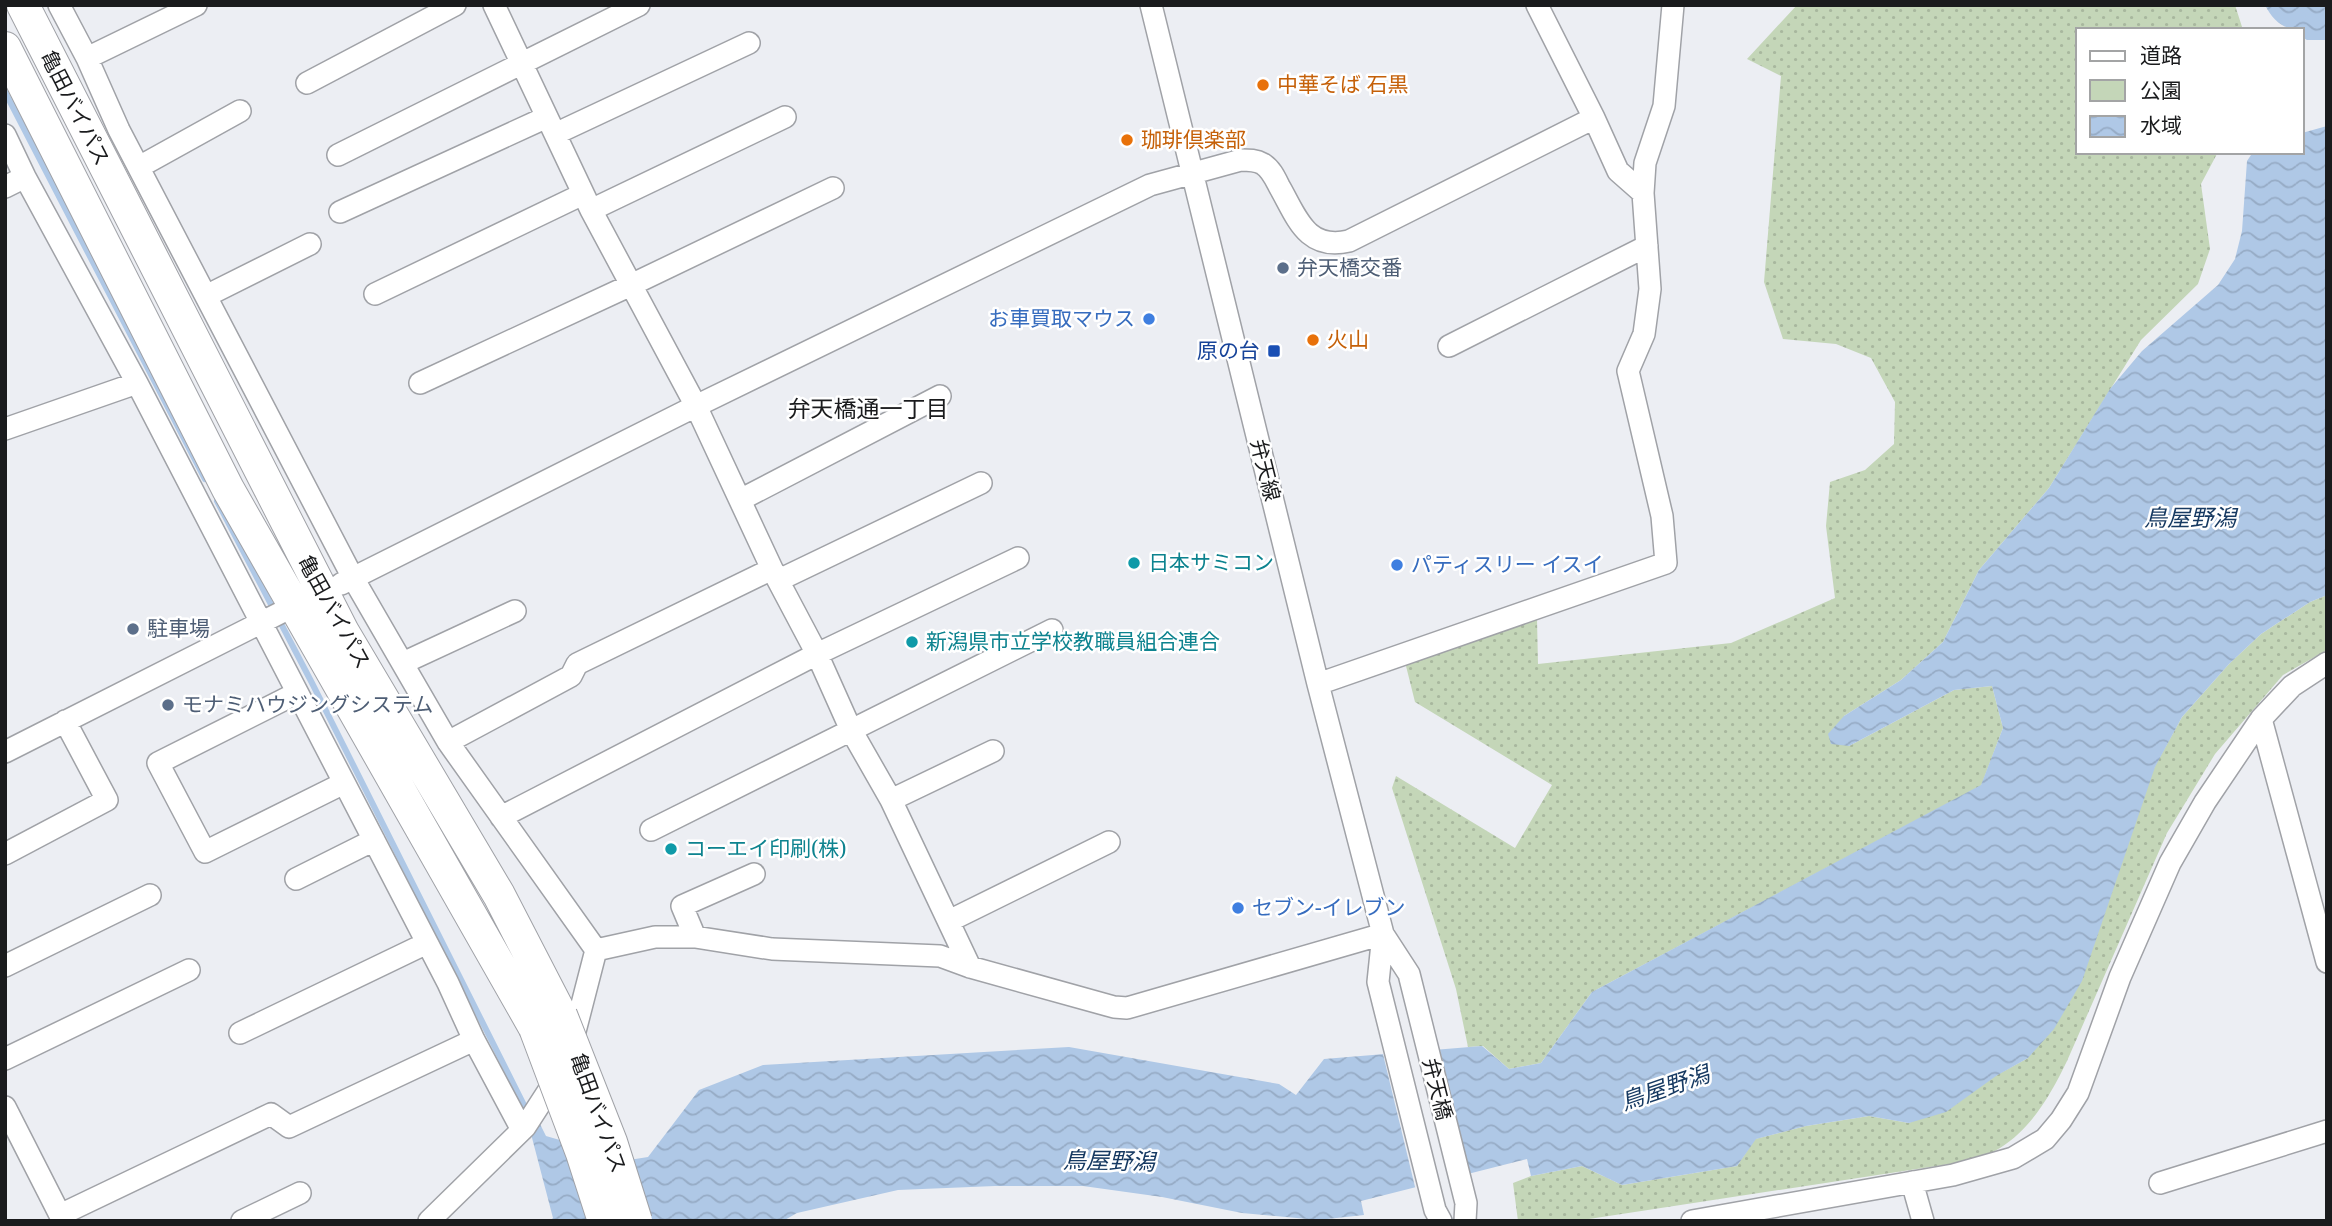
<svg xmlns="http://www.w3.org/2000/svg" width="2332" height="1226" viewBox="0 0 2332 1226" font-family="'Noto Serif','Noto Sans JP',serif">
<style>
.green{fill:url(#green-dots)}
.water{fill:url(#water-waves)}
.pier{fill:#eceef3}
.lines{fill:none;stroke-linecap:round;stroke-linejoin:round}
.stream{stroke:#afc8e6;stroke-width:6}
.minor-casing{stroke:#a0a2a7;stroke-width:24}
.highway-casing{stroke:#a0a2a7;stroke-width:34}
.minor{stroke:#fff;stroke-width:21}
.highway{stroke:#fff;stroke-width:32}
.highway-bridge-casing{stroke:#a0a2a7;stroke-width:34;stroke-linecap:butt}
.highway-bridge{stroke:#fff;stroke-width:32}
.food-dot{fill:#e8710a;stroke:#fff;stroke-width:2.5}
.service-dot{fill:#5c6f8a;stroke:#fff;stroke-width:2.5}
.shop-dot{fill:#3f7fe0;stroke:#fff;stroke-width:2.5}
.transit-dot{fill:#1a4fb4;stroke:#fff;stroke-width:2.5}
.culture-dot{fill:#0f9aa8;stroke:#fff;stroke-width:2.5}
.labels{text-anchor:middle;stroke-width:5;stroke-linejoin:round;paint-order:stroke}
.food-label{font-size:21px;fill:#c56008;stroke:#fff;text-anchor:start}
.street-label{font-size:21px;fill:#1a1b1d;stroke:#fff}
.service-label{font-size:21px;fill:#4e5e75;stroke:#fff;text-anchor:start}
.shop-label{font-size:21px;fill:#366cbe;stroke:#fff;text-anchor:start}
.transit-label{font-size:21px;fill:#164399;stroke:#fff;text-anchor:end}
.culture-label{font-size:21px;fill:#0d838f;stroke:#fff;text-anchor:start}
.neighbourhood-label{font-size:23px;fill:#1a1b1d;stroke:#fff}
.water-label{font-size:23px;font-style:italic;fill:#173a62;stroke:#fff}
</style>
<defs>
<pattern id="green-dots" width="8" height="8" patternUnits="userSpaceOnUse" patternTransform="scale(1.75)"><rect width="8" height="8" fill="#c4d6b8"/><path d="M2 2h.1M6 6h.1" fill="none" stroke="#a8b79e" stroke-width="1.8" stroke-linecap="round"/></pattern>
<pattern id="water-waves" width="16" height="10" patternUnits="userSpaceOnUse" patternTransform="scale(1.75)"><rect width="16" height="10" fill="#afc8e6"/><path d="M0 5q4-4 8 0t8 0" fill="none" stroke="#96abc5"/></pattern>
</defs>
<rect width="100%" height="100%" fill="#eceef3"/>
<path class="green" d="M1797 5H2235L2243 30H2078V152H2218L2201 184 2210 249 2198 284 2141 340 2049 488 1979 570 1943 642 1901 680 1844 716 1849 746 1954 690 1992 686 2003 728 1981 786 1592 992 1541 1063 1509 1069 1483 1046 1468 1047 1456 989 1392 788 1396 776 1515 848 1552 785 1415 702 1405 662 1537 619 1538 664 1731 643 1835 598 1826 526 1830 482 1865 470 1894 444 1895 402 1871 358 1836 344 1783 339 1764 282 1781 76 1747 59Z
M2327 595V650L2283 675 2215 754 2167 833 2067 1061C2051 1094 2032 1128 2000 1148 1991 1154 1979 1157 1969 1161L1576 1221H1518L1513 1183 1531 1176 1582 1166 1622 1185 1737 1166 1755 1139 1806 1126 1869 1116 1909 1123 2028 1058 2155 766 2182 717 2229 664 2261 634 2310 602Z"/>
<path class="water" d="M2265 5H2327V40H2307L2302 37V30C2284 30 2273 21 2265 5Z
M2327 126V595L2310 602 2261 634 2229 664 2182 717 2155 767 2082 981 2054 1029 2028 1058 1996 1076 1946 1112 1909 1123 1869 1116 1806 1126 1756 1139 1737 1166 1622 1185 1582 1166 1531 1176 1527 1159 1361 1201 1364 1215 1318 1220 1242 1213 1162 1197 1083 1186H995L898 1190 797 1213 783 1221H550L553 1218 531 1134 539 1122 546 1136 629 1160 648 1157 699 1090 763 1065 1069 1047 1279 1084 1296 1095 1324 1059 1482 1046 1509 1069 1541 1063 1592 992 1981 785 2003 728 1992 686 1954 690 1849 746 1831 744 1828 734 1844 716 1901 680 1943 642 1979 570 2049 488 2110 389 2142 351 2218 285 2235 259 2242 231 2247 161 2253 152H2302V133Z"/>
<path class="pier" d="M1439 1046 1471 1177 1416 1191 1382 1050Z"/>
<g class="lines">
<path class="stream" d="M5 92 205 479
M217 501 312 683 529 1115"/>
<g class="minor-casing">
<path id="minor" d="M59 5 87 58 119 130 353 578 448 742 596 950
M494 5 591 210 696 406 772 569 817 654 851 730 891 800 970 967
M1151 5 1318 684 1383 934 1409 974 1466 1203 1465 1221
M1537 5 1594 118 1618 171 1643 193
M87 58 196 5
M307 83 455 5
M555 134 749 43
M5 135 25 177 137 383 448 983 474 1040 522 1130
M338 155 639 5
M139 167 240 111
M5 187 25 177
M591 210 785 117
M340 212 547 117
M375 294 583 194
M206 296 310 244
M1449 346 1647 246
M420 383 631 285 833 188
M5 429 137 383
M740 500 940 396
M779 580 981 483
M341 584 696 406 1150 185 1241 160C1249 160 1256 160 1263 164 1271 169 1275 178 1279 186 1297 217 1306 251 1349 241L1594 118
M403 663 515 611
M1318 684 1666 563 1662 516 1628 371 1644 334 1650 289 1643 193 1645 163 1664 106 1673 5
M297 693 158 763 205 852 344 783
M2261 719 2327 962
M448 742 571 676 577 664 772 569
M5 752 280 613
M891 800 993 751
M501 817 817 654 1018 558
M651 830 1052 630
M5 854 107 800 65 721
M296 879 374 840
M949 921 1109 842
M1383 934 1378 982 1435 1210 1441 1221
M695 937 682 906 754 874
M596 950 655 937H695L772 949 940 956 970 967 1114 1007 1127 1008 1383 934
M5 966 150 895
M240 1033 427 943
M572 1043 596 950
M5 1059 189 970
M5 1107 63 1221
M1912 1182 1923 1221
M2160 1183 2327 1131
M60 1215 271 1114 289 1127 474 1040
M242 1221 300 1193
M429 1221 525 1127 558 1076
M1692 1221 1953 1175 2013 1158 2045 1139 2061 1120 2078 1093 2120 977 2170 863 2205 802 2261 719 2292 686 2327 663"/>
</g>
<g class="highway-casing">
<path id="highway" d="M23 5 343 632 499 895 561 1015
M5 48 228 489 535 1028"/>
</g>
<use href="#minor" class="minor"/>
<use href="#highway" class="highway"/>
<g class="highway-bridge-casing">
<path id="highway-bridge" d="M561 1015 611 1142 636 1221
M535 1028 582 1153 604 1221"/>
</g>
<use href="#highway-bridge" class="highway-bridge"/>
</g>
<g class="food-dot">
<circle cx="1263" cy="85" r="7"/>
<circle cx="1127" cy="140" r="7"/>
<circle cx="1313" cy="340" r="7"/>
</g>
<g class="service-dot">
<circle cx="1283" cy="268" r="7"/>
<circle cx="133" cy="629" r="7"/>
<circle cx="168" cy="705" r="7"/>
</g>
<g class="shop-dot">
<circle cx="1149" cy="319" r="7"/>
<circle cx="1397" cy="565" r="7"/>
<circle cx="1238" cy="908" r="7"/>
</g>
<rect class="transit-dot" x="1267" y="344" width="14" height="14" rx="3.5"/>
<g class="culture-dot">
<circle cx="1134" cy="563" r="7"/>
<circle cx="912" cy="642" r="7"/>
<circle cx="671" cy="849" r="7"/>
</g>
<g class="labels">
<g class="food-label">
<text x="1277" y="92">中華そば 石黒</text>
<text x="1141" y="147">珈琲倶楽部</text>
<text x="1327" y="347">火山</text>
</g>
<g class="street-label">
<text transform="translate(75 108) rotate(63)" y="7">亀田バイパス</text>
<text transform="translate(1265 470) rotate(76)" y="7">弁天線</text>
<text transform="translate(334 612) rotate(61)" y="7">亀田バイパス</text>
<text transform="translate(1437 1089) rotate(76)" y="7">弁天橋</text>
<text transform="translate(598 1113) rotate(70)" y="7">亀田バイパス</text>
</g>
<g class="service-label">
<text x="1297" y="275">弁天橋交番</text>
<text x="147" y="636">駐車場</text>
<text x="182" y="712">モナミハウジングシステム</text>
</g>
<g class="shop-label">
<text x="1135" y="326" text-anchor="end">お車買取マウス</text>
<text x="1411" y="572">パティスリー イスイ</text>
<text x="1252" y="915">セブン-イレブン</text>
</g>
<g class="transit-label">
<text x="1260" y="358">原の台</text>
</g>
<g class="culture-label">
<text x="1148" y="570">日本サミコン</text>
<text x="926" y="649">新潟県市立学校教職員組合連合</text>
<text x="685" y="856">コーエイ印刷(株)</text>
</g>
<g class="neighbourhood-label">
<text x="868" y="417">弁天橋通一丁目</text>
</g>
<g class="water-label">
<text x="2190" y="526">鳥屋野潟</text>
<text transform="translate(1665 1088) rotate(-19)" y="8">鳥屋野潟</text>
<text transform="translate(1109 1161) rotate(1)" y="8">鳥屋野潟</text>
</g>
</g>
<rect width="2332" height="1226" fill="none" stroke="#1a1b1d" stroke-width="14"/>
<rect x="2076" y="28" width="228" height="126" fill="#ffffff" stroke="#a3a4a5" stroke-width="2"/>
<rect x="2090" y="51" width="35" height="10" fill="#ffffff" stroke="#a3a4a5" stroke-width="2"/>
<text x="2140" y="63" font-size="21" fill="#1a1b1d">道路</text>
<rect x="2090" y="80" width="35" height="21" fill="#c4d6b8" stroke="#a3a4a5" stroke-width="2"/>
<text x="2140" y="98" font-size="21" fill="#1a1b1d">公園</text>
<rect x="2090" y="116" width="35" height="21" fill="url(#water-waves)" stroke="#a3a4a5" stroke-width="2"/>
<text x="2140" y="133" font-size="21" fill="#1a1b1d">水域</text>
</svg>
